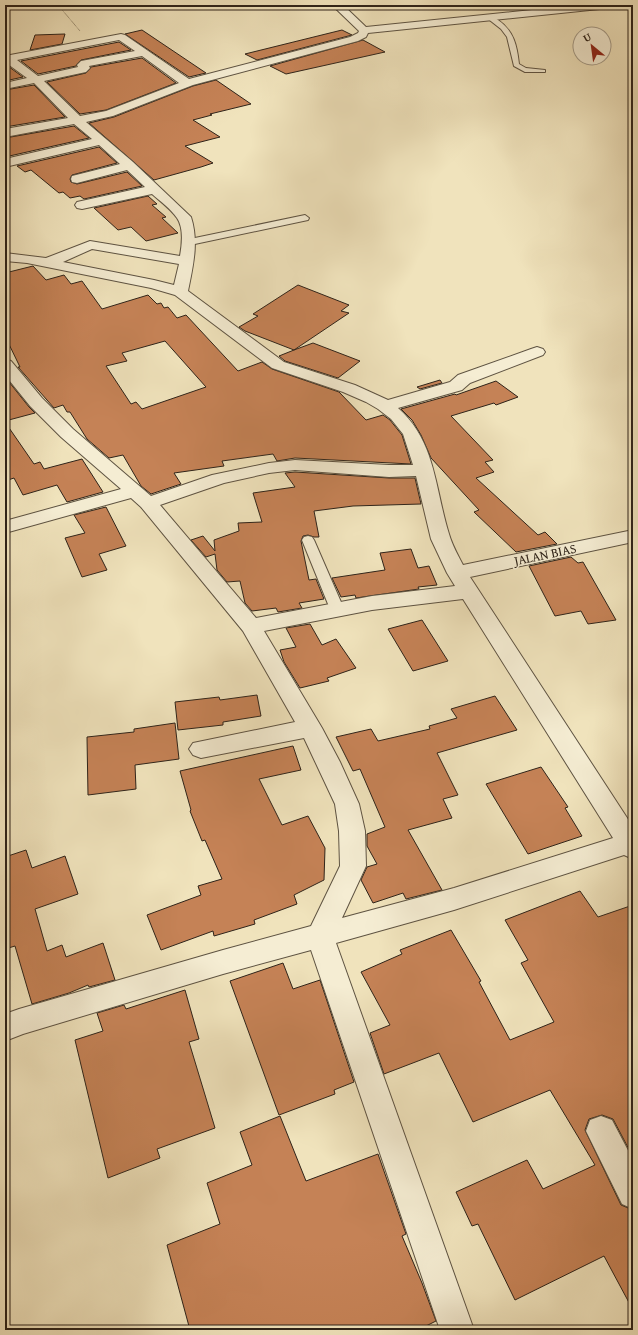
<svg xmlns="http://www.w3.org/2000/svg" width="638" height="1335" viewBox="0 0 638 1335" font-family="'Gentium Book Plus',serif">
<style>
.building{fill:#c58256;stroke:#2e2319;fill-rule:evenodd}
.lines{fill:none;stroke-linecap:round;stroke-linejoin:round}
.lane-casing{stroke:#5e5342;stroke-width:2}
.street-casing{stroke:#5e5342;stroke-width:2}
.path{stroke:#2e2319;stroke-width:1;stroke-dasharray:0.5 1;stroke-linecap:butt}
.lane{fill:#f5edd3;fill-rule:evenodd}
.street{fill:#f5edd3;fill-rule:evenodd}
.labels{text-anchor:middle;stroke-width:3;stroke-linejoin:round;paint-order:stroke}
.street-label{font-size:13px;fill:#2e2319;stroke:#f5edd3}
</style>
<rect width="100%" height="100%" fill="#f0e3bc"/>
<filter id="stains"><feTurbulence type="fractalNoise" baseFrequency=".005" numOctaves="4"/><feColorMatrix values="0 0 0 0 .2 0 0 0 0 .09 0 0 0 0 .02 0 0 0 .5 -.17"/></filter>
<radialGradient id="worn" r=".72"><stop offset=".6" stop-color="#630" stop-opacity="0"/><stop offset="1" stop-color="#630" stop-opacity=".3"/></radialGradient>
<path class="building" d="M142 30 206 73 189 77 125 34Z
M342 30 352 35 257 60 245 54Z
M65 34 62 44 30 50 35 35Z
M363 40 385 52 286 74 270 66Z
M119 42 131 50 81 60 76 66 38 74 21 61Z
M142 58 176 83 106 110 80 114 47 82 86 73 91 67Z
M5 64 23 77 5 81Z
M216 80 251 104 210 114 212 115 193 120 220 137 185 146 213 163 201 167 154 180 89 123 114 117 193 86Z
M34 85 65 117 5 127V90Z
M74 126 89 138 5 157V138Z
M99 147 117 163 72 175 70 179 71 182 77 184 127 172 142 186 84 199 80 196 70 198 63 192 59 193 31 170 25 172 17 166Z
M148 196 157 204 152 205 166 217 162 218 178 233 146 241 131 227 118 230 94 208Z
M33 266 46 280 64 275 71 284 82 281 102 309 148 295 157 304 161 303 164 308 168 307 177 318 186 315 238 371 262 362 272 369 339 392 366 420 383 415 390 420 402 435 411 464 295 458 277 461 273 454 222 461 224 466 174 473 181 484 151 494 141 486 123 455 109 458 87 439 70 412H67L63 405 54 408 18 367H20L5 336V273ZM165 341 206 387 142 409 136 402 131 404 106 366 127 361 122 353Z
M298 285 349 305 341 311 349 313 294 350 313 343 360 361 338 378 285 361 279 356 294 350 245 331 239 327 258 316 253 314Z
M5 377 29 407 35 413 5 421Z
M440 380 442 383 420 389 417 387Z
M496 381 518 397 496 405 494 403 451 416 493 460 485 462 494 472 476 478 538 535 545 532 557 544 516 552 474 512 479 510 431 458 421 435 412 420 401 409 455 394 456 395Z
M5 422 34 464 40 462 44 469 82 459 103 492 67 502 57 485 23 495 14 478 5 481Z
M295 472 389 478H415L421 504 353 506 314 511 319 537H314L308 535 303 536 301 541 309 580 316 579 324 599 299 603 302 608 278 612 276 608 252 611 245 603 240 581 227 582 217 570 215 554 206 557 191 540 203 536 215 551 214 540 239 531 238 523 262 522 253 493 295 487 285 473Z
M106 507 126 546 99 554 107 570 82 577 65 538 85 533 74 515Z
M411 549 418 568 429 566 437 585 418 587 419 589 356 598 355 595 341 597 332 578 385 570 380 553Z
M571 557 578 563 583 562 616 620 588 624 581 611 555 616 529 566Z
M422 620 448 661 413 671 388 629Z
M310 624 322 645 336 639 356 668 327 678 329 681 300 688 284 662 280 650 296 647 286 628Z
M257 695 261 716 223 722V725L178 730 175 702 219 697 220 700Z
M495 696 517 730 437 753 458 795 443 799 452 818 408 830 442 890 406 899 403 893 373 903 361 880 367 867 377 864 367 846V834L385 827 360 769 353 771 336 737 371 729 378 741 430 729 429 726 457 718 451 709Z
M175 723 179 759 135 765 136 789 88 795 87 737 134 732V729Z
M293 746 301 770 259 779 282 825 308 816 325 848 324 880 294 895 297 904 254 920 255 924 214 936 213 931 161 950 147 915 201 895 198 886 222 879 205 840 202 841 190 811 191 810 180 771Z
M541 767 568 807 565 808 582 836 528 854 486 784Z
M26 850 32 868 65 856 78 894 35 909 47 951 62 945 66 957 103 943 115 980 89 987 88 985 69 993 32 1004 15 946 5 949V857Z
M580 891 598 917 633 905V1157L613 1119 602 1115 589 1119 585 1130 621 1205 633 1210V1310L604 1256 515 1300 478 1224 472 1226 456 1192 527 1160 543 1189 595 1165 550 1090 473 1122 439 1053 384 1074 370 1033 390 1025 361 972 402 954 400 950 451 930 481 981 479 982 510 1040 554 1022 521 963 528 960 505 920Z
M283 963 293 989 320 980 354 1082 334 1090 335 1094 279 1115 230 981Z
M185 990 199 1039 189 1042 215 1128 157 1149 160 1158 108 1178 75 1040 103 1031 97 1013 124 1005 126 1009Z
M280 1116 306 1181 378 1154 406 1234 402 1236 422 1283 436 1321 418 1330H190L167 1245 220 1224 207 1183 252 1165 240 1132Z"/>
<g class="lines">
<g class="lane-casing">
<path id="lane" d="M487 16C491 15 494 18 498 20 514 31 517 46 519 64L526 68 545 70V72H525L514 66 507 37 501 29 487 18Z
M305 215 309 218 308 220 190 245 186 242 190 239Z
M308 536 312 537 314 540 344 609 342 612 337 614 332 612 330 609 302 540 304 537Z"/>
</g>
<g class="street-casing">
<path id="street" d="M332 5H343L366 27 580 5H614L609 8 368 33 366 37 358 41 193 85 113 116 86 122 133 162 191 217C199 242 193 266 188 291L284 362 355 385 388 400 450 382 458 375 531 349 537 347 543 349 545 352 543 355 470 383 462 390 398 408C436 441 435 490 449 534 452 545 458 555 463 565L633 530V542L470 577 633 827V859L624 855 454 910 336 943 474 1330H440L311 950 223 974 23 1034 5 1041V1014L19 1009 223 950 311 926 340 866 339 831 335 804 304 738 201 758 193 755 189 749 193 743 295 722 243 631 141 507 131 498 5 533V521L121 489 61 437 30 406 5 375V359L11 361 42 398 73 429 151 496 212 475 269 463 295 460 389 465H413L403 434 391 419 378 409 366 402 343 392 272 368 175 295 151 288 27 263 5 261V253L46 258 90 241 180 256C182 245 184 228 177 218 171 209 160 201 152 194L82 209 77 208 75 205 77 202 145 187 127 170 77 183 72 182 71 179 72 176 120 164 99 145 5 167V159L92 139 74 124 5 137V129L68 118 34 83 5 89V83L27 78 5 62V56L121 34 125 35 189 79 350 37 358 33 359 31ZM119 40 135 51 81 61 77 65 78 67 38 76 17 60ZM142 56 179 83 106 111 80 116 44 81 86 72 90 68 89 66ZM92 249 179 264 174 285 154 280 63 262ZM295 470 389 477 416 476 431 539 447 573 455 586 372 596 256 618 160 505 224 483 269 473ZM463 599 613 838 454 888 342 918 366 866 365 831 359 804 340 762 322 728 264 631 372 610Z
M601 1116 612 1120 633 1160V1209L622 1204 586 1131 590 1120Z"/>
</g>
<path class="path" d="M58 5 80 31"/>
<use href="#lane" class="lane"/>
<use href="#street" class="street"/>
</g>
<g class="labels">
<g class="street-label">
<text transform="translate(545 554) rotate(-12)" y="5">JALAN BIAS</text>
</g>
</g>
<rect width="638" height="1335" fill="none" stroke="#f0e3bc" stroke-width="20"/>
<rect x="6" y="6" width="626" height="1323" fill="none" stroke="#2e2319" stroke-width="2"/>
<rect x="10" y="10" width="618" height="1315" fill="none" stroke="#2e2319"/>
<g transform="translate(592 46) rotate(331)"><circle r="19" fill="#f5edd3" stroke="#a59c89"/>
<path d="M0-3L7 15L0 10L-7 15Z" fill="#8f2418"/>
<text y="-6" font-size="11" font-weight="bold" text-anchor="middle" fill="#2e2319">U</text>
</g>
<rect width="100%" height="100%" filter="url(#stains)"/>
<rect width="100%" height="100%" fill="url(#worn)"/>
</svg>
